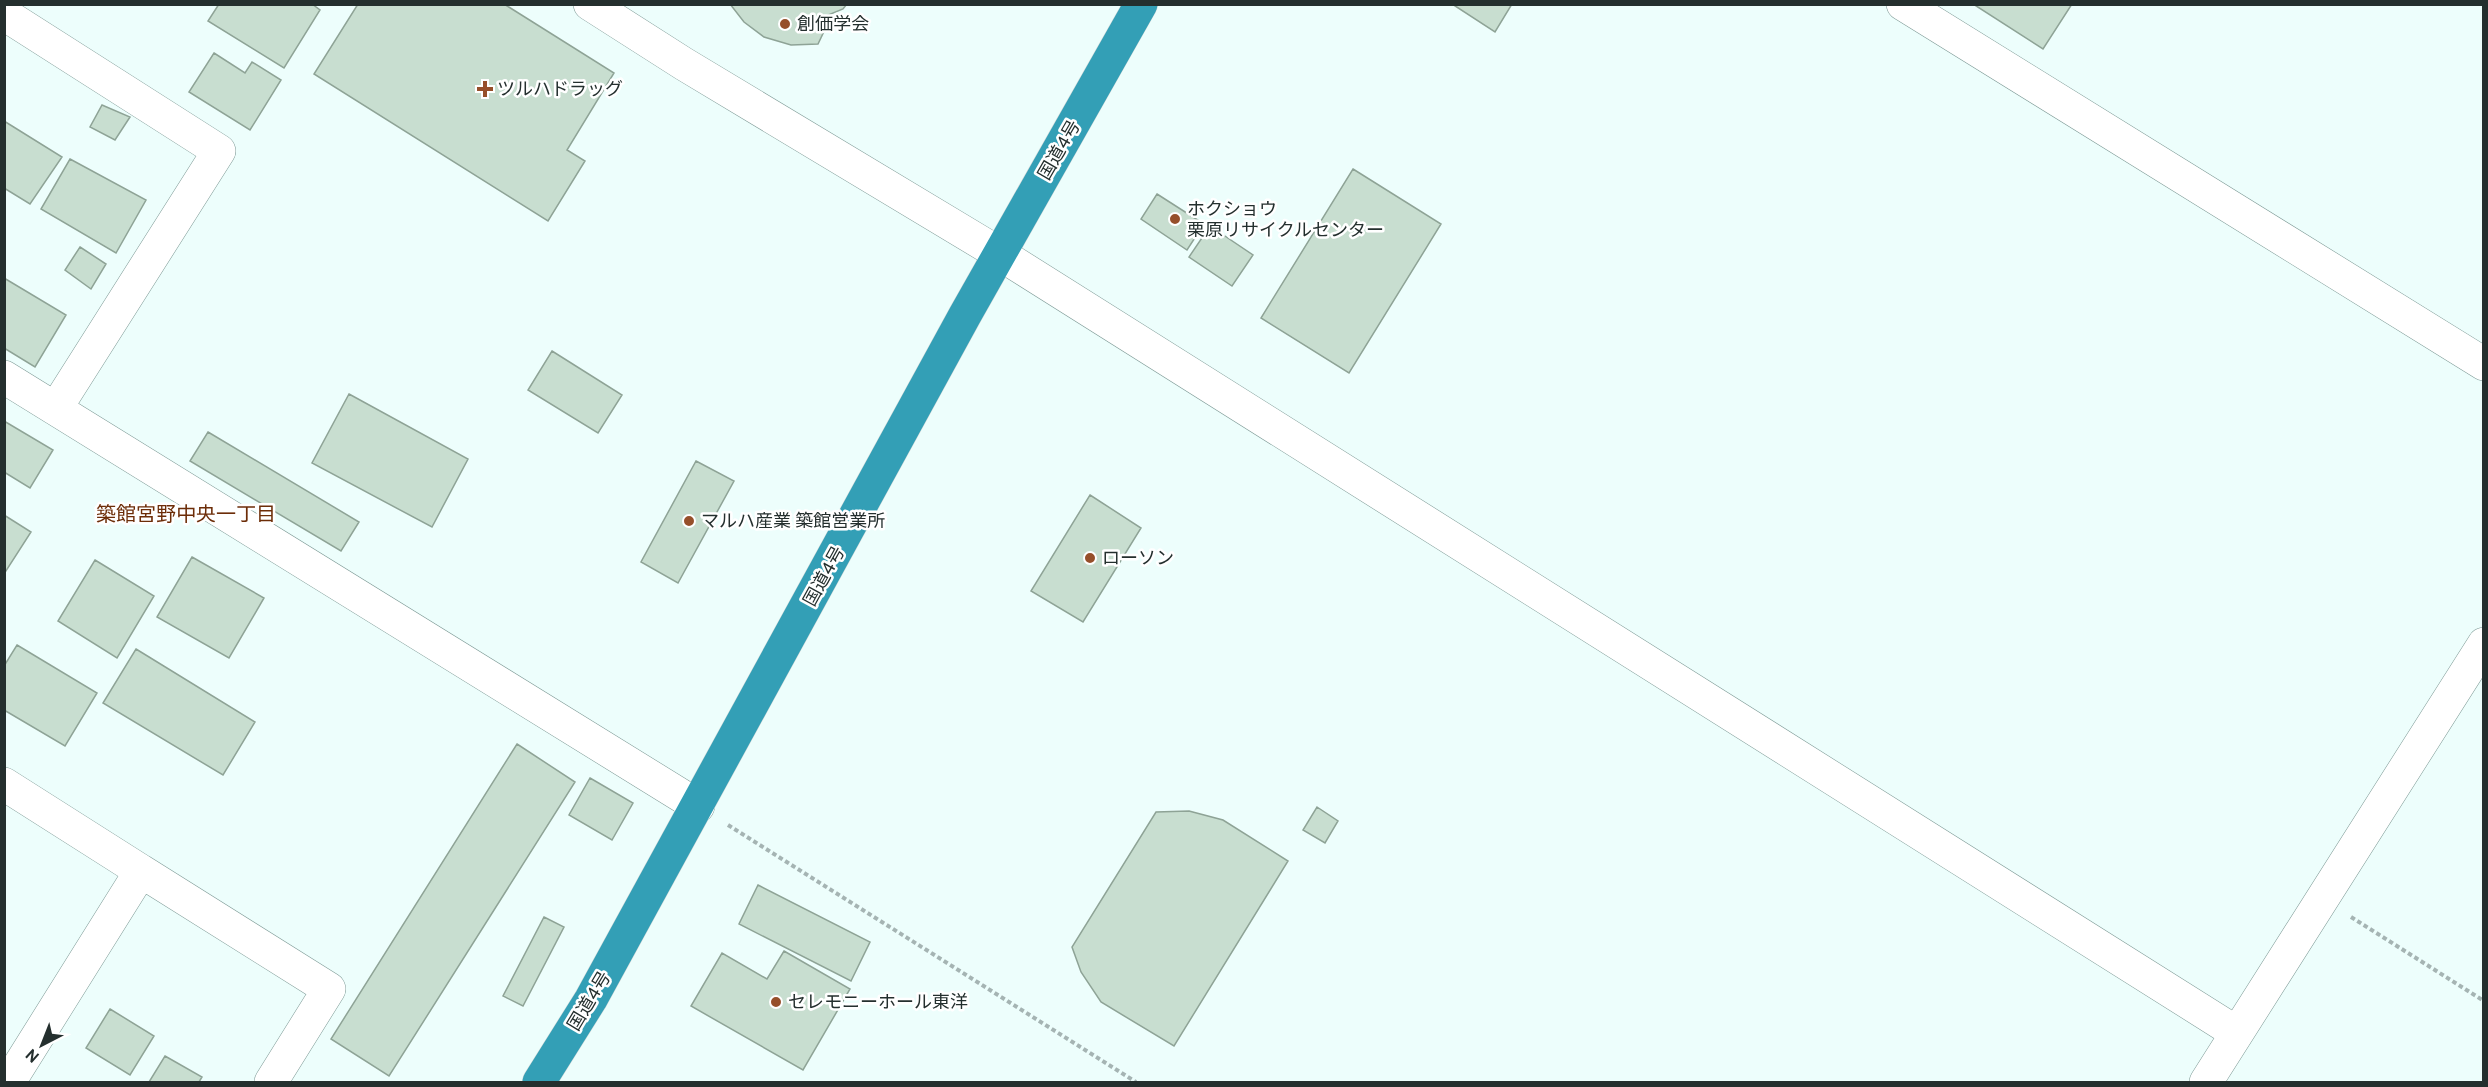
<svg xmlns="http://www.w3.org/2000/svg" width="2488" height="1087" viewBox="0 0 2488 1087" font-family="Overpass,'Noto Sans JP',sans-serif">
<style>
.building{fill:#c8ded0;stroke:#8ea396;stroke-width:1.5}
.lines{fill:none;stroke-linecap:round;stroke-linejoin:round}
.minor-casing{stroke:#7e9a96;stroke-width:34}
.highway-casing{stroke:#d8dad9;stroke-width:34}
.path{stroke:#a5b4b3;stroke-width:4;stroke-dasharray:4.5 3;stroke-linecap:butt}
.minor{stroke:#fff;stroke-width:33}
.highway{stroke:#339fb6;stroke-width:33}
.poi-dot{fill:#964f2a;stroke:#fff;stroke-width:2}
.labels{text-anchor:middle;stroke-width:5;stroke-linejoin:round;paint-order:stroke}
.poi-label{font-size:18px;fill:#242f2e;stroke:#fff;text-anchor:start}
.street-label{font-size:18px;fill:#242f2e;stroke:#fff}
.neighbourhood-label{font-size:20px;fill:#6c2d08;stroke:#fff}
</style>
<rect width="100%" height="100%" fill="#edfefc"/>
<path class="building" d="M219 4H312L320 10 284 68 208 21Z
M358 4H504L614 73 567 150 585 161 548 221 314 74Z
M730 4H847L843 9 816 20 827 25 818 44 791 45 764 37 744 22Z
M1452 4H1512L1495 32Z
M1973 4H2072L2043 49Z
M214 53 245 73 252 62 281 80 250 130 189 92Z
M102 105 130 117 115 140 90 127Z
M4 121 62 157 30 204 4 188Z
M70 159 146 200 116 253 41 209Z
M1353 169 1441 224 1349 373 1261 318Z
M1157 194 1204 224 1187 250 1141 219Z
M1210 226 1253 255 1232 286 1189 257Z
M80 247 106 264 91 289 65 270Z
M4 278 66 315 35 367 4 348Z
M552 351 622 395 598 433 528 390Z
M349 394 468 459 432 527 312 463Z
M4 421 53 450 30 488 4 472Z
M208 432 359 522 341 551 190 461Z
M696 461 734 481 678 583 641 562Z
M1090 495 1141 528 1083 622 1031 591Z
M4 515 31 532 4 574Z
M192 557 264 598 229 658 157 617Z
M95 560 154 596 117 658 58 621Z
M17 645 97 693 65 746 4 710V666Z
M136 649 255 722 223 775 103 703Z
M517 744 575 782 389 1076 331 1039Z
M590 778 633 803 612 840 569 815Z
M1317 807 1338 821 1325 843 1303 830Z
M1189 811 1223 820 1288 861 1174 1046 1101 1002 1081 972 1072 947 1156 812Z
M758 885 870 942 851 981 739 924Z
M544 917 564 927 523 1006 503 996Z
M784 951 850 989 803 1070 691 1006 722 953 767 979Z
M110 1009 154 1036 130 1075 86 1048Z
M165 1056 202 1077 199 1082H149Z"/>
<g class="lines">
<g class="minor-casing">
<path id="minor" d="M590 4 684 64 1000 254 2237 1033
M1903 4 2484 364
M4 14 219 151 56 408
M4 377 698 806
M4 784 141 871 9 1082
M141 871 329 989 271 1082
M2206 1082 2484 644"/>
</g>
<g class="highway-casing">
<path id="highway" d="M539 1082 591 999 965 315 1141 4"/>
</g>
<path class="path" d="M728 825 1136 1082
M2351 917 2484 1001"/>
<use href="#minor" class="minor"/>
<use href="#highway" class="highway"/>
</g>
<g class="poi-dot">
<circle cx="785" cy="24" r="6"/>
<path d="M482 80h6v6h6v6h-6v6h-6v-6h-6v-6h6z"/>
<circle cx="1175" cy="219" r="6"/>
<circle cx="689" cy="521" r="6"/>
<circle cx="1090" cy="558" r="6"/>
<circle cx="776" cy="1002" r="6"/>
</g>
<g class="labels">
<g class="poi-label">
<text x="797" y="30">創価学会</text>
<text x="497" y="95">ツルハドラッグ</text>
<text x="1187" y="215">ホクショウ<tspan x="1187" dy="21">栗原リサイクルセンター</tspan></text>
<text x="701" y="527">マルハ産業 築館営業所</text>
<text x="1102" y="564">ローソン</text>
<text x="788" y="1008">セレモニーホール東洋</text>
</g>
<g class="street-label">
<text transform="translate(1059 150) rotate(-60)" y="6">国道4号</text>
<text transform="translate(824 576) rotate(-61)" y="6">国道4号</text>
<text transform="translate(589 1001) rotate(-59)" y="6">国道4号</text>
</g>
<g class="neighbourhood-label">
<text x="186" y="521">築館宮野中央一丁目</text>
</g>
</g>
<rect width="2488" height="1087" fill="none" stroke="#242f2e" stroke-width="12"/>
<g transform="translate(42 1045) rotate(222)" stroke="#ffffff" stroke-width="4.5" paint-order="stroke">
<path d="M0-4.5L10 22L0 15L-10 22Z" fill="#242f2e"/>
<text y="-9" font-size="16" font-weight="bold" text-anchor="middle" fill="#242f2e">N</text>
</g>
</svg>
